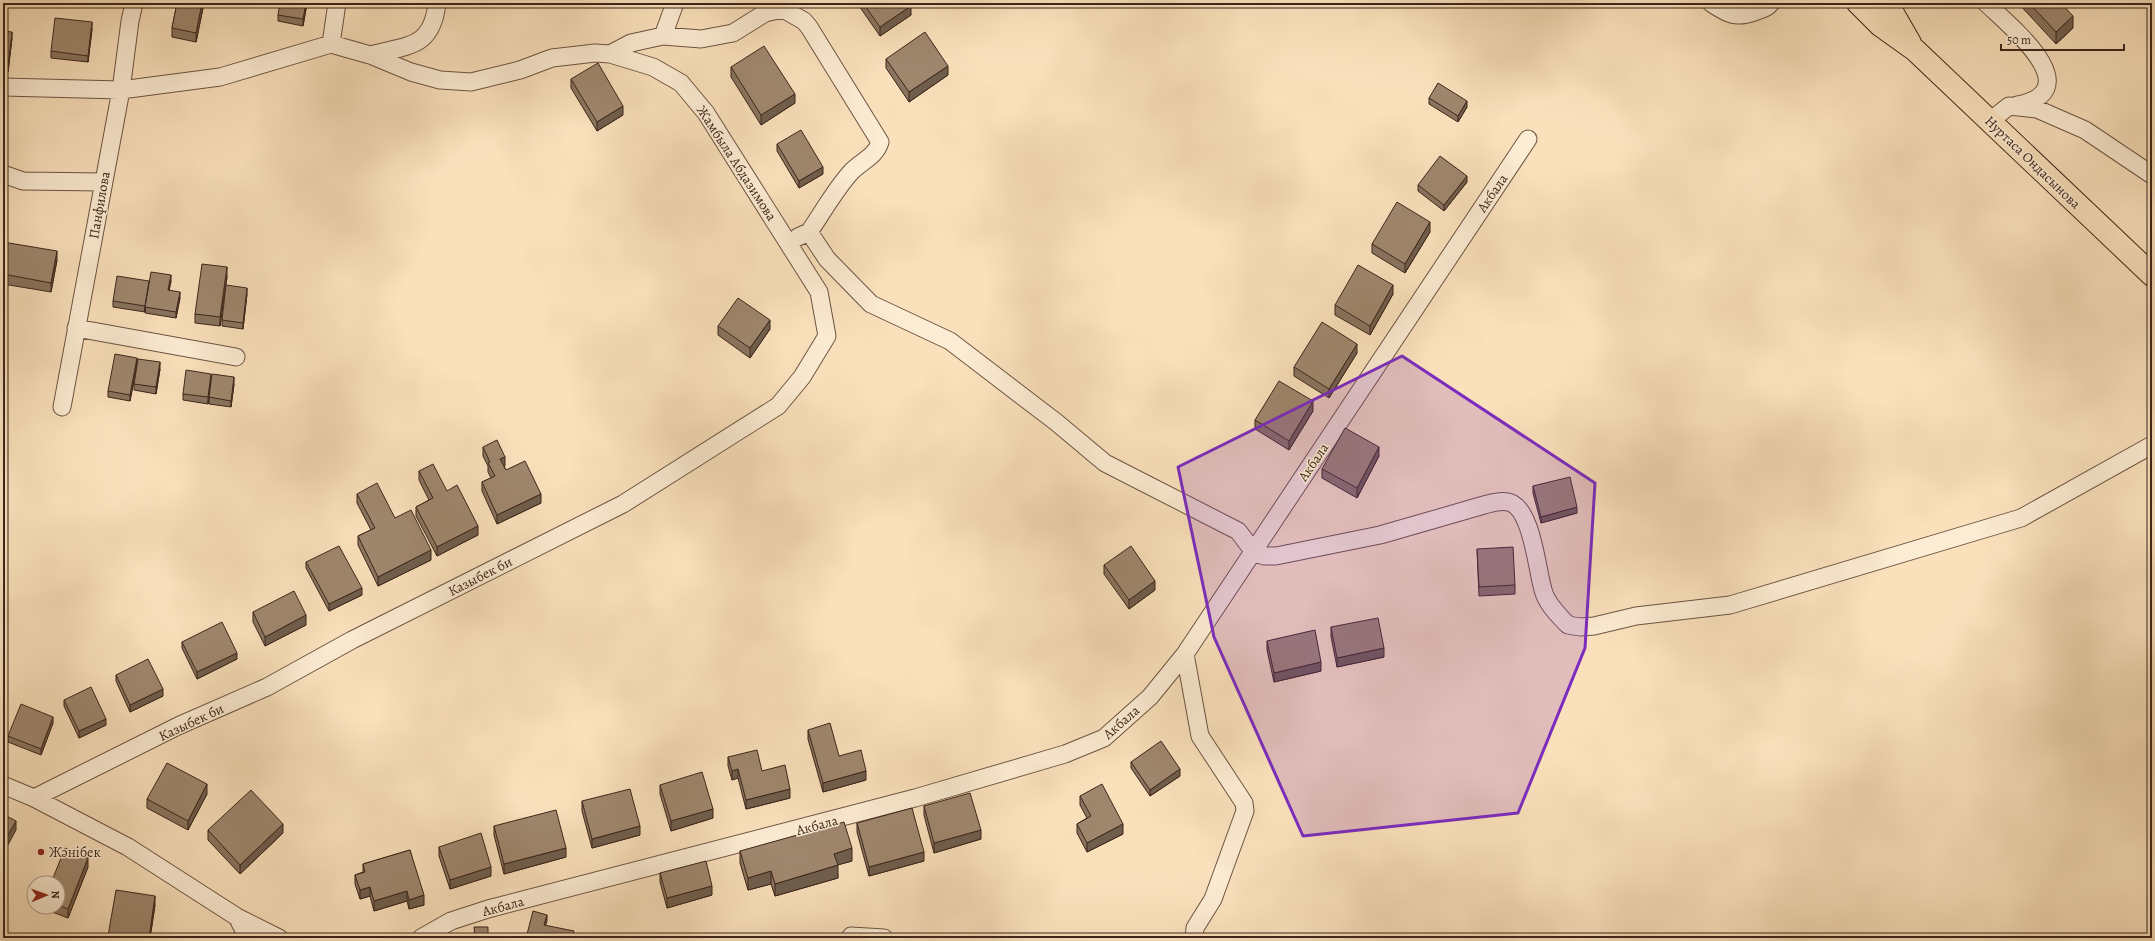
<svg xmlns="http://www.w3.org/2000/svg" width="2155" height="941" viewBox="0 0 2155 941" font-family="Alegreya,serif">
<style>
.lines{fill:none;stroke-linecap:round;stroke-linejoin:round}
.minor-casing{stroke:#6c5442;stroke-width:19}
.major-casing{stroke:#3c251a;stroke-width:24}
.minor{stroke:#fcecd3;stroke-width:17}
.major{stroke:#fae1bc;stroke-width:22}
.wall{fill:#89745f;stroke:#3c251a}
.shaded-wall{fill:#6f5e4d;stroke:#3c251a}
.building{fill:#9f876e;stroke:#3c251a}
.marked{fill:#7b2cbf;fill-opacity:0.2;stroke:#7b2cbf;stroke-width:3;stroke-linejoin:round}
.poi-dot{fill:#8f2418;stroke:#fcecd3;stroke-width:1.5}
.labels{text-anchor:middle;stroke-width:3;stroke-linejoin:round;paint-order:stroke}
.street-label{font-size:14px;fill:#3c251a;stroke:#fcecd3}
.poi-label{font-size:14px;fill:#3c251a;stroke:#fcecd3;text-anchor:start}
</style>
<rect width="100%" height="100%" fill="#fae1bc"/>
<filter id="stains"><feTurbulence type="fractalNoise" baseFrequency=".005" numOctaves="4"/><feColorMatrix values="0 0 0 0 .2 0 0 0 0 .09 0 0 0 0 .02 0 0 0 .5 -.17"/></filter>
<radialGradient id="worn" r=".72"><stop offset=".6" stop-color="#630" stop-opacity="0"/><stop offset="1" stop-color="#630" stop-opacity=".3"/></radialGradient>
<g class="lines">
<g class="minor-casing">
<path id="minor" d="M1711 3C1729 15 1736 19 1757 11 1763 9 1767 8 1771 3
M1986 3C2009 25 2091 91 2017 105
M663 36 675 3
M331 44 337 3
M370 55C407 45 432 49 437 3
M3 87 121 90 220 77 331 44 370 55 411 72 440 80 471 82 520 70 552 58 595 53 610 54 631 43 663 36 701 39 733 33 765 13 783 9 804 21 809 27 880 142C876 156 862 161 852 171 836 188 823 212 809 232L798 237
M1990 121 2009 106 2037 109 2085 130 2152 175
M3 174 23 181 103 182
M809 232 827 259 871 304 950 341 1056 422 1105 463 1238 531 1254 552 1264 556H1276L1380 535 1484 505C1492 503 1500 500 1508 502 1533 507 1537 574 1544 593 1548 605 1560 617 1568 625L1580 627 1594 626 1636 616 1730 605 2021 518 2152 445
M76 328 236 357
M62 407 121 90 130 21 134 3
M1185 654 1200 736 1244 803 1245 811 1213 899 1195 928 1194 938
M3 785 34 798 128 847 237 917 279 938
M34 798 178 726 267 687 352 640 623 504 778 406 802 377 827 336 819 292 706 113 681 83 653 67 610 54
M237 917 248 938
M851 936 884 938
M421 938 451 921 488 909 915 798 1065 754 1104 738 1150 697 1185 654 1528 139"/>
</g>
<g class="major-casing">
<path id="major" d="M1858 3 1880 25 1915 50 2152 275
M1887 3 1910 43"/>
</g>
<use href="#minor" class="minor"/>
<use href="#major" class="major"/>
</g>
<path class="wall" d="M177 3H204L196 42 172 37V28Z
M307 3 303 26 278 21V15Z
M857 3H908L911 15 880 36Z
M2018 3H2061L2073 28 2056 44Z
M2144 3H2152V13L2144 5Z
M92 29 88 62 51 58V51Z
M3 31 12 38 8 72 3 71Z
M886 59 948 75 909 102 886 68Z
M731 67 795 103 761 125 731 77Z
M571 79 623 115 597 131 571 88Z
M1429 98 1467 107 1458 122 1429 104Z
M777 144 823 174 799 188 777 151Z
M1467 182 1444 211 1418 191V185Z
M1430 232 1405 273 1372 253V244Z
M3 242 57 260 51 292 3 284Z
M227 277 220 326 195 323V314Z
M171 281 169 290 180 298 176 318 145 313V307V312L113 307V301L149 287Z
M247 294 243 329 222 326V320Z
M1393 294 1370 335 1335 315V305Z
M718 326 770 329 750 358 718 335Z
M1357 353 1329 398 1294 376V367Z
M137 365 130 401 108 397V391Z
M160 369 156 394 134 390V384Z
M211 380 208 404 183 400V394Z
M234 384 231 407 209 404V397Z
M1313 411 1289 450 1255 429V420Z
M483 447 505 466H504L506 470 541 503 497 524 482 491V482L491 478 488 472V466L483 456Z
M1379 456 1357 498 1322 478V469Z
M419 471 447 491 478 535 437 556 416 516V507L429 500 419 480Z
M1533 486 1577 513 1541 523 1533 493Z
M357 494 395 518 431 560 378 586 358 545V536L371 530 357 503Z
M1477 549 1515 585V594L1479 596Z
M306 562 362 595 329 611 306 568Z
M1104 565 1155 590 1129 609 1104 574Z
M253 612 306 625 265 646 253 622Z
M1331 627 1384 657 1337 667 1331 637Z
M1267 641 1321 671 1274 682 1267 650Z
M182 642 237 659 197 679 182 648Z
M116 675 163 696 130 712 116 681Z
M64 700 106 725 79 738 64 706Z
M53 723 41 755 8 742V736Z
M808 730 839 756 866 780 823 792 808 739Z
M728 757 762 771 790 798 746 809 738 778 732 780 728 766Z
M1131 762 1180 776 1150 796 1131 768Z
M660 785 713 818 671 831 660 794Z
M207 794 188 830 147 808V799Z
M1080 796 1123 834 1087 852 1077 833V824L1087 818 1080 805Z
M582 801 640 835 592 848 582 811Z
M924 806 981 839 934 853 924 815Z
M857 823 924 861 869 876 857 832Z
M494 826 566 857 504 874 494 835Z
M208 830 283 833 240 874 208 840Z
M439 847 491 876 450 889 439 856Z
M410 850 424 905 409 909 407 901 374 911 370 896 360 899 355 884V875L363 872V864Z
M740 851 852 861 837 865 838 878 775 896 771 884 748 890 740 863Z
M88 867 68 918 44 909V907H58V883Z
M660 873 712 895 667 908 660 882Z
M155 905 150 938H108V936Z"/>
<path class="shaded-wall" d="M202 3H204L196 42V33Z
M306 3H307L303 26V19Z
M911 6V15L880 36V27Z
M2073 16V28L2056 44V32Z
M92 22V29L88 62V56Z
M12 32V38L8 72V66Z
M948 66V75L909 102V92Z
M795 94V103L761 125V115Z
M1467 101V107L1458 122V116Z
M623 106V115L597 131V122Z
M823 167V174L799 188V181Z
M1467 176V182L1444 211V205Z
M1430 222V232L1405 273V264Z
M57 251V260L51 292V283Z
M227 267V277L220 326V317Z
M171 275V281L168 296V290Z
M149 281V287L145 312V306Z
M1393 285V294L1370 335V326Z
M247 288V294L243 329V323Z
M180 292V298L176 318V312Z
M770 320V329L750 358V348Z
M1357 344V353L1329 398V389Z
M137 358V365L130 401V395Z
M160 362V369L156 394V387Z
M211 374V380L208 404V397Z
M234 377V384L231 407V401Z
M1313 401V411L1289 450V441Z
M1379 447V456L1357 498V488Z
M505 457V466L500 468V459Z
M541 494V503L497 524V515Z
M1577 507V513L1541 523V517Z
M478 526V535L437 556V547Z
M431 550V560L378 586V577Z
M1155 581V590L1129 609V600Z
M362 588V595L329 611V604Z
M306 615V625L265 646V637Z
M1384 648V657L1337 667V658Z
M237 653V659L197 679V672Z
M1321 662V671L1274 682V673Z
M163 689V696L130 712V705Z
M53 717V723L41 755V749Z
M106 719V725L79 738V731Z
M738 769V778L732 780V771Z
M1180 769V776L1150 796V790Z
M866 771V780L823 792V783Z
M207 784V794L188 830V821Z
M790 789V798L746 809V800Z
M713 809V818L671 831V821Z
M16 821V830L3 854V844Z
M283 824V833L240 874V865Z
M1123 824V834L1087 852V843Z
M640 826V835L592 848V839Z
M981 830V839L934 853V843Z
M566 848V857L504 874V864Z
M852 848V861L834 866V854Z
M924 852V861L869 876V867Z
M88 858V867L68 918V909Z
M838 865V878L775 896V884Z
M491 867V876L450 889V880Z
M771 871V884L748 890V878Z
M712 886V895L667 908V898Z
M370 887V896L360 899V890Z
M407 891V901L374 911V901Z
M424 895V905L409 909V900Z
M155 896V905L150 938H149Z
M547 915V921L544 931V925Z"/>
<path class="building" d="M177 3H202L196 33 172 28Z
M280 3H306L303 19 278 15Z
M863 3H908L911 6 880 27Z
M2029 3H2061L2073 16 2056 32Z
M55 18 92 22 88 56 51 51Z
M3 31 12 32 8 66 3 65Z
M925 32 948 66 909 92 886 59Z
M764 46 795 94 761 115 731 67Z
M598 63 623 106 597 122 571 79Z
M1438 83 1467 101 1458 116 1429 98Z
M801 130 823 167 799 181 777 144Z
M1440 156 1467 176 1444 205 1418 185Z
M1397 202 1430 222 1405 264 1372 244Z
M3 242 57 251 51 283 3 274Z
M202 264 227 267 220 317 195 314Z
M1358 265 1393 285 1370 326 1335 305Z
M151 272 171 275 168 290 180 292 176 312 145 307Z
M117 276 149 281 145 306 113 301Z
M226 285 247 288 243 323 222 320Z
M738 298 770 320 750 348 718 326Z
M1322 322 1357 344 1329 389 1294 367Z
M115 354 137 358 130 395 108 391Z
M138 359 160 362 156 387 134 384Z
M186 370 211 374 208 397 183 394Z
M212 374 234 377 231 401 209 397Z
M1279 381 1313 401 1289 441 1255 420Z
M1345 428 1379 447 1357 488 1322 469Z
M497 440 505 457 500 459 506 470 525 461 541 494 497 515 482 482 495 476 488 463 490 462 483 447Z
M433 464 447 491 457 485 478 526 437 547 416 507 433 498 419 471Z
M1570 477 1577 507 1541 517 1533 486Z
M377 483 395 518 411 510 431 550 378 577 358 536 375 528 357 494Z
M339 546 362 588 329 604 306 562Z
M1131 546 1155 581 1129 600 1104 565Z
M1513 547 1515 585 1479 587 1477 549Z
M294 591 306 615 265 637 253 612Z
M1378 618 1384 648 1337 658 1331 627Z
M222 622 237 653 197 672 182 642Z
M1315 630 1321 662 1274 673 1267 641Z
M148 659 163 689 130 705 116 675Z
M91 687 106 719 79 731 64 700Z
M21 704 53 717 41 749 8 736Z
M830 723 839 756 861 750 866 771 823 783 808 730Z
M1161 741 1180 769 1150 790 1131 762Z
M757 750 762 771 785 765 790 789 746 800 738 769 732 771 728 757Z
M167 763 207 784 188 821 147 799Z
M702 772 713 809 671 821 660 785Z
M1102 784 1123 824 1087 843 1077 824 1091 816 1080 796Z
M630 789 640 826 592 839 582 801Z
M251 790 283 824 240 865 208 830Z
M970 793 981 830 934 843 924 806Z
M912 808 924 852 869 867 857 823Z
M556 810 566 848 504 864 494 826Z
M3 814 16 821 3 844Z
M844 822 852 848 834 854 838 865 775 884 771 871 748 878 740 851Z
M481 833 491 867 450 880 439 847Z
M65 848 88 858 68 909 58 905V883H51Z
M410 850 424 895 409 900 407 891 374 901 370 887 360 890 355 875 365 872 363 864Z
M706 861 712 886 667 898 660 873Z
M116 890 155 896 149 938H121L108 936Z
M533 911 547 915 544 925 574 931 572 938H526Z
M474 927H488V938H475Z
M63 935V938H46Z
M616 935 629 938H615Z"/>
<path class="marked" d="M1402 356 1595 483 1585 648 1518 813 1303 836 1214 637 1178 467Z"/>
<circle class="poi-dot" cx="41" cy="852" r="4"/>
<g class="labels">
<g class="street-label">
<text transform="translate(2033 162) rotate(44)" y="5">Нуртаса Ондасынова</text>
<text transform="translate(737 163) rotate(57)" y="5">Жамбыла Абдазимова</text>
<text transform="translate(1492 193) rotate(-56)" y="5">Акбала</text>
<text transform="translate(99 205) rotate(-80)" y="5">Панфилова</text>
<text transform="translate(1313 462) rotate(-56)" y="5">Акбала</text>
<text transform="translate(480 576) rotate(-27)" y="5">Казыбек би</text>
<text transform="translate(191 722) rotate(-25)" y="5">Казыбек би</text>
<text transform="translate(1121 722) rotate(-41)" y="5">Акбала</text>
<text transform="translate(817 825) rotate(-15)" y="5">Акбала</text>
<text transform="translate(503 906) rotate(-15)" y="5">Акбала</text>
</g>
<g class="poi-label">
<text x="49" y="857">Жәнібек</text>
</g>
</g>
<rect width="2155" height="941" fill="none" stroke="#fae1bc" stroke-width="16"/>
<rect x="4" y="4" width="2147" height="933" fill="none" stroke="#3c251a" stroke-width="2"/>
<rect x="8" y="8" width="2139" height="925" fill="none" stroke="#3c251a"/>
<g transform="translate(46 895) rotate(88)"><circle r="19" fill="#fcecd3" stroke="#af9c89"/>
<path d="M0-3L7 15L0 10L-7 15Z" fill="#8f2418"/>
<text y="-6" font-size="11" font-weight="bold" text-anchor="middle" fill="#3c251a">N</text>
</g>
<path d="M2001 44v6h123v-6" fill="none" stroke="#3c251a" stroke-width="2"/>
<text x="2007" y="44" font-size="12" fill="#3c251a" stroke="#fcecd3" stroke-width="3" paint-order="stroke">50 m</text>
<rect width="100%" height="100%" filter="url(#stains)"/>
<rect width="100%" height="100%" fill="url(#worn)"/>
</svg>
